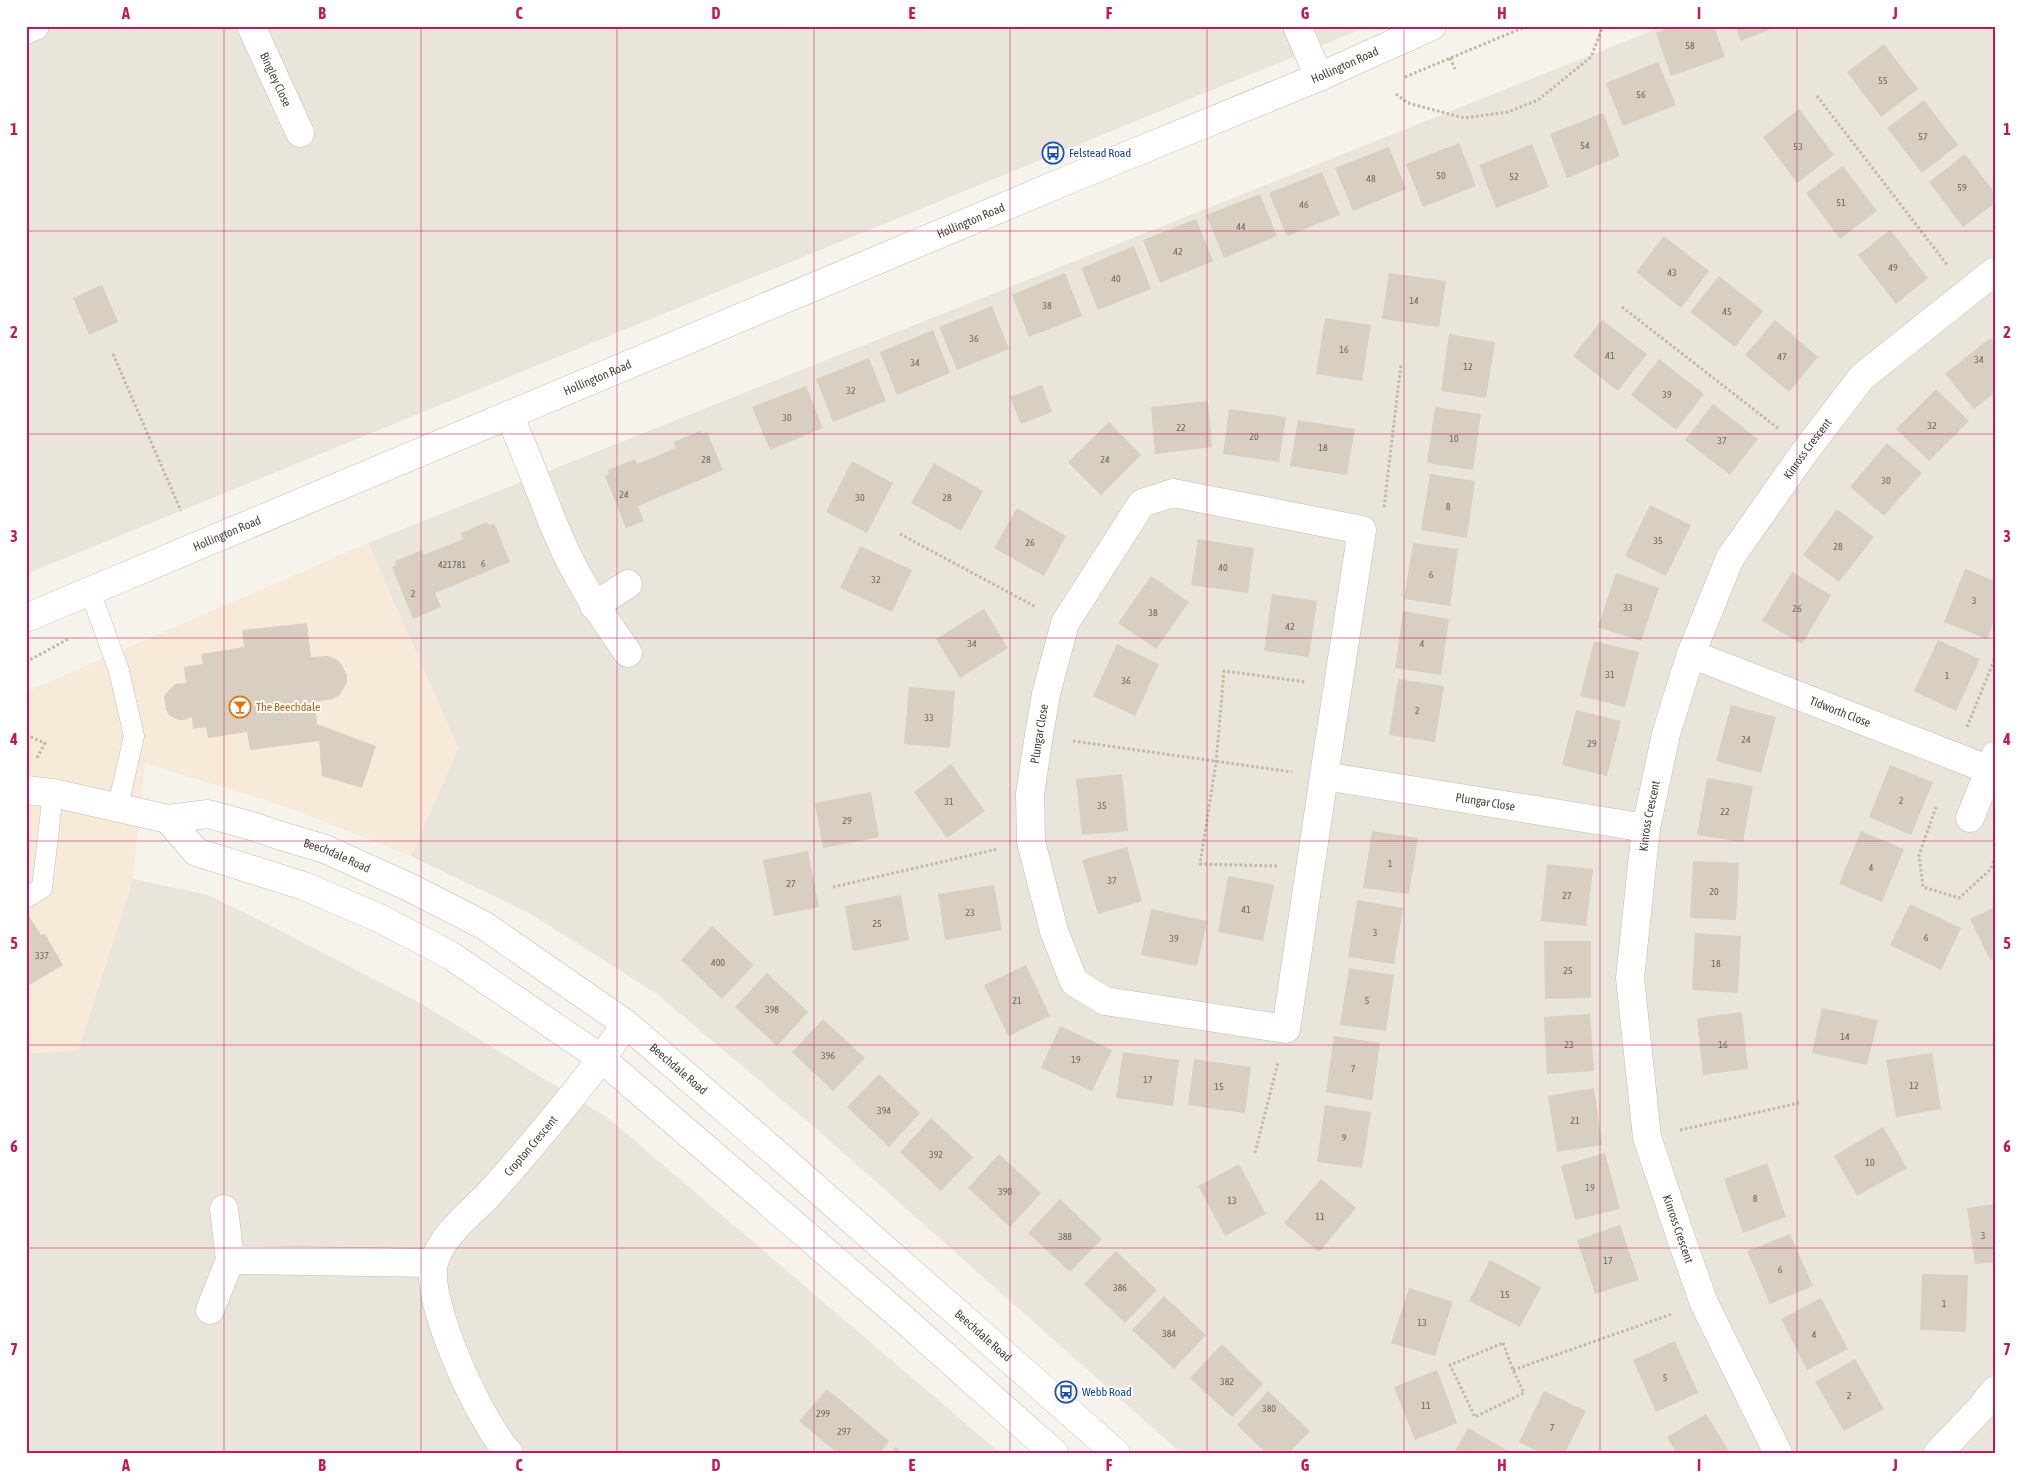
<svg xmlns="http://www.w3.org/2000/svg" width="2021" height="1479" viewBox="0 0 2021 1479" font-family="'Asap Condensed',sans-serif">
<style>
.residential{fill:#eae5da}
.commercial{fill:#f7ead8}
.building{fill:#d8cfc1}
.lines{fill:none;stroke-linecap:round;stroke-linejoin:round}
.service-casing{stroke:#c2bbae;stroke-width:21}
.minor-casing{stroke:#c2bbae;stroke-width:29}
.tertiary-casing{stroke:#c2bbae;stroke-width:29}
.path{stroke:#c4b79f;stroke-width:3;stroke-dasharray:2.5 2.5;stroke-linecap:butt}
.service{stroke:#fff;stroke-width:20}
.minor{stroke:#fff;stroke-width:28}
.tertiary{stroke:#fff;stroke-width:28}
.grid{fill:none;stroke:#c2185b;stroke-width:1;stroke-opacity:0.55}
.labels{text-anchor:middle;stroke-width:4;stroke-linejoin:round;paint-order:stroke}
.number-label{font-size:10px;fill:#6e675b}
.street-label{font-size:12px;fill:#4b4439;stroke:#fff}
.transit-label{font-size:12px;fill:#164399;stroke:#fff;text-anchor:start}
.food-label{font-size:12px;fill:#c56008;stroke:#fff;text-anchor:start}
.neatline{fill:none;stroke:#c2185b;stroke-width:2}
.grid-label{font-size:16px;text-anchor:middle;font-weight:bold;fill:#c2185b}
</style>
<rect width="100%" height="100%" fill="#f6f3ec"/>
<path class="residential" d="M26 26H1369L26 574Z
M1664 26H1995V1453H1181L820 1132 657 994 531 914 411 856 458 748 368 543Z
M133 879 208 895 267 924 422 1004 608 1118 1000 1453H26V1053L78 1051Z"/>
<path class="commercial" d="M368 543 458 748 411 856 290 808 145 763 133 879 78 1051 26 1053V692Z"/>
<path class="building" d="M1674 26H1714L1725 57 1671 76 1656 33Z
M1735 26H1778L1741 41Z
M1884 44 1918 89 1881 117 1847 72Z
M1658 62 1676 105 1623 126 1606 83Z
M1924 100 1958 145 1922 173 1887 128Z
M1799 109 1834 155 1797 183 1763 137Z
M1603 113 1620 156 1567 178 1550 134Z
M1459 143 1476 186 1423 207 1406 164Z
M1532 144 1549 187 1496 208 1479 165Z
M1389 147 1406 189 1353 211 1335 168Z
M1965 154 1995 193V203L1963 227 1929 182Z
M1843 166 1877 211 1840 239 1806 193Z
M1322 172 1340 215 1287 236 1269 193Z
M1260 194 1277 236 1224 258 1206 215Z
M1196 219 1213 261 1160 283 1143 240Z
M1890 230 1928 278 1896 304 1858 255Z
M1664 236 1709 271 1681 308 1636 272Z
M1134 246 1151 289 1098 310 1081 268Z
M1065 273 1082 316 1029 337 1012 295Z
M1389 273 1446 281 1439 327 1382 319Z
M1719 276 1763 311 1735 347 1690 312Z
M102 285 118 322 89 335 73 298Z
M992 306 1009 349 957 370 939 327Z
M1325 318 1371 325 1362 381 1316 374Z
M1602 320 1647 354 1618 391 1573 356Z
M1775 320 1818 357 1789 392 1745 355Z
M933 330 950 373 897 395 880 352Z
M1449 334 1495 342 1486 398 1441 391Z
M1990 338 1995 344V393L1974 409 1945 374Z
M869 358 886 401 833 422 816 379Z
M1659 359 1704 394 1676 430 1631 395Z
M1042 385 1052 412 1021 424 1010 397Z
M806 386 823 428 770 450 752 407Z
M1936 389 1969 421 1929 461 1896 429Z
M1208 401 1212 447 1155 454 1151 407Z
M1713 404 1758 439 1730 475 1685 440Z
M1435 407 1481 414 1473 470 1427 463Z
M1229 409 1286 417 1279 462 1223 454Z
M1298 420 1355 429 1347 475 1290 466Z
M1109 422 1141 455 1101 495 1068 462Z
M700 431 702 434 707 432 723 470 638 506 644 521 626 528 605 476 609 474 608 470 635 459 637 464 676 448 674 442Z
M1887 443 1922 473 1884 516 1850 487Z
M852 461 893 483 867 533 826 512Z
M934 463 983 491 961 531 911 503Z
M1430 474 1475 481 1467 538 1421 530Z
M1650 505 1691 525 1666 576 1625 556Z
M1017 508 1066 536 1044 576 994 548Z
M1837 509 1874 537 1839 582 1803 555Z
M487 522 489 525 494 523 510 562 435 593 441 607 413 619 392 567 396 565 395 561 422 550 424 555 463 539 461 533Z
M1198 539 1254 548 1248 593 1191 585Z
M1413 543 1458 549 1450 606 1404 599Z
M860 546 912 570 892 612 840 588Z
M1965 569 1995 581V620L1987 639 1944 622Z
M1792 572 1831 595 1802 644 1762 621Z
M1616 573 1659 588 1641 641 1598 627Z
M1151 576 1189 602 1156 649 1118 623Z
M1272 594 1317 601 1309 657 1264 651Z
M984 609 1008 648 960 678 936 639Z
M1403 611 1449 619 1441 675 1395 668Z
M307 623 311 657 328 656 336 659 341 664 347 675V682L339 696 332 699 315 702 317 724 376 746 362 788 322 776 319 741 250 750 247 732 208 738 206 727 193 729 192 717 185 720H178L169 715 166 710 164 697 167 692 175 684 186 683 184 667 203 664 201 654 244 647 242 630Z
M1938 640 1980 659 1956 711 1914 691Z
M1594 641 1639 652 1625 707 1580 696Z
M1117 644 1159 664 1135 716 1093 696Z
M1398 679 1444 686 1435 742 1389 735Z
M909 687 955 691 950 748 904 744Z
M1731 705 1776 717 1761 773 1716 761Z
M1576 710 1621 721 1607 776 1562 765Z
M951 764 985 811 947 838 914 792Z
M1890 765 1933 782 1911 835 1869 817Z
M1122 774 1128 831 1082 835 1076 779Z
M1707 778 1753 786 1743 842 1697 835Z
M871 792 879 837 823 848 815 803Z
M1372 831 1418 838 1409 894 1363 888Z
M1861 831 1904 849 1882 902 1839 884Z
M1127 847 1142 901 1098 914 1082 860Z
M808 851 819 907 774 916 763 860Z
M1693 861 1739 863 1736 920 1690 918Z
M1547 864 1593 869 1586 926 1541 921Z
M1228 876 1274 885 1263 941 1218 932Z
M994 885 1002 930 945 940 938 894Z
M901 895 909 940 853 951 845 906Z
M1357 900 1403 908 1394 964 1348 957Z
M1910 904 1961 928 1941 970 1890 945Z
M1995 907V958L1990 960 1970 919Z
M1151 909 1207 921 1197 966 1141 955Z
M26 911 41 935 45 934 63 965 26 987Z
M712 926 754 965 722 999 681 960Z
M1695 933 1741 936 1738 993 1692 990Z
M1544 941H1591V998L1545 999Z
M1026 965 1050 1016 1008 1036 984 985Z
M1349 968 1394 975 1386 1031 1340 1025Z
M767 973 808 1012 777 1046 735 1007Z
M1822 1008 1878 1020 1867 1065 1812 1053Z
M1742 1012 1748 1069 1703 1075 1697 1018Z
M1590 1014 1594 1071 1547 1074 1544 1017Z
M823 1019 865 1058 833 1091 792 1052Z
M1060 1026 1112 1050 1092 1091 1041 1068Z
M1334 1036 1380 1043 1372 1100 1326 1092Z
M1123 1052 1179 1060 1173 1106 1116 1098Z
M1932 1053 1941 1109 1896 1117 1886 1060Z
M1194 1059 1251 1067 1245 1113 1188 1105Z
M879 1074 920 1113 889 1147 847 1107Z
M1594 1088 1602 1145 1557 1152 1548 1096Z
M1325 1105 1371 1112 1362 1168 1317 1162Z
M931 1118 973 1157 941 1191 900 1152Z
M1883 1127 1907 1168 1857 1196 1834 1156Z
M1605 1153 1620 1209 1575 1220 1561 1166Z
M999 1154 1041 1193 1010 1227 968 1188Z
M1767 1163 1786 1217 1743 1233 1724 1179Z
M1239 1164 1266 1214 1225 1236 1198 1186Z
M1321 1179 1356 1208 1319 1252 1284 1223Z
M1060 1199 1102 1239 1070 1272 1028 1233Z
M1995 1204V1262L1975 1264 1967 1208Z
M1620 1225 1639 1280 1595 1294 1577 1240Z
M1790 1234 1813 1286 1770 1304 1747 1251Z
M1116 1251 1157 1290 1125 1323 1084 1284Z
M1490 1260 1541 1287 1520 1327 1469 1301Z
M1922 1274 1968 1275 1966 1332 1920 1330Z
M1409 1288 1453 1302 1435 1356 1391 1343Z
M1164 1296 1206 1335 1174 1369 1132 1330Z
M1821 1298 1848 1349 1807 1370 1781 1319Z
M1675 1341 1698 1393 1656 1412 1633 1360Z
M1222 1344 1263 1384 1232 1417 1190 1378Z
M1855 1359 1884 1409 1844 1431 1815 1382Z
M1437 1370 1457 1423 1415 1440 1394 1387Z
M827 1389 889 1441 880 1453H837L799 1421Z
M1268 1391 1310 1431 1289 1453H1266L1237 1425Z
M1544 1391 1586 1411 1565 1453H1541L1519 1442Z
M1706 1414 1730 1453H1676L1667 1437Z
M1468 1428 1512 1453H1454Z
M896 1447 903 1453H890Z"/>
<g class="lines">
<g class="service-casing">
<path id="service" d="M90 591 119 671 134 736 118 806
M26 898 42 888 53 793"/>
</g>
<g class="minor-casing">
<g id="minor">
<path id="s1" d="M251 26 300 133"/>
<path d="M1297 26 1319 77"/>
<path d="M26 30 35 26"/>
<path d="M509 415C527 454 541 495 558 535 576 578 601 615 628 653"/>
<path d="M594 606 628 584"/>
<path id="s2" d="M1691 654 1995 772"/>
<path id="s3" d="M1324 776 1286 1029 1105 1001 1074 982 1054 931 1031 842 1030 794 1039 735 1046 694 1065 623 1142 503 1173 493 1362 530 1324 776 1646 828"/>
<path d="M1970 818 1995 756"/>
<path d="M230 1260 434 1263"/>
<path d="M210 1310 230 1260 224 1209"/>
<path id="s4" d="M509 1453C481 1424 424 1301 434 1262 443 1233 472 1213 491 1192 538 1139 586 1082 626 1024"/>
<path id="s5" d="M1778 1453 1704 1303 1682 1241 1647 1137 1630 978 1646 828 1666 734 1691 654 1730 558 1806 450 1862 377 1995 271"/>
<path d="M1938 1453 1980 1409 1995 1390"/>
</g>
</g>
<g class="tertiary-casing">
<g id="tertiary">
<path id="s6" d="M26 618 1075 177 1319 77 1432 26"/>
<path id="s7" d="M26 790 53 793 168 819 208 814 252 826 278 835 325 849 411 888 485 926 626 1024 776 1153 1116 1453"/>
<path d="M168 819 196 852 304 886 379 918 450 955 602 1059 899 1315 1054 1453"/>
</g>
</g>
<path class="path" d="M1450 58 1455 69
M1405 77 1527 26
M1396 94 1408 103 1464 118 1508 112 1538 100 1591 57 1603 26
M1817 96 1948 266
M1622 307 1779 429
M113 354 181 511
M1384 507 1401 364
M900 534 1036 607
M26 662 70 638
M1967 727 1995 658
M26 735 45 743 37 758
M1073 741 1292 772
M1936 807 1919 855 1923 887 1959 898 1991 869 1995 857
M1277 866 1200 864 1216 763 1224 671 1306 682
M833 887 998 849
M1680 1130 1799 1103
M1255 1153 1278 1062
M1503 1343 1513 1370 1524 1393 1475 1417 1450 1365Z
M1513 1370 1672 1314"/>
<use href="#service" class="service"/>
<use href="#minor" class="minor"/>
<use href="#tertiary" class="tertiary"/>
</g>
<path class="grid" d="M224 26V1453M421 26V1453M617 26V1453M814 26V1453M1010 26V1453M1207 26V1453M1404 26V1453M1600 26V1453M1797 26V1453M26 231H1995M26 434H1995M26 638H1995M26 841H1995M26 1045H1995M26 1248H1995"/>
<defs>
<g id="bus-ring" transform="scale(1.125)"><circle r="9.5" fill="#fff" stroke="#1a4fb4" stroke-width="1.5"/><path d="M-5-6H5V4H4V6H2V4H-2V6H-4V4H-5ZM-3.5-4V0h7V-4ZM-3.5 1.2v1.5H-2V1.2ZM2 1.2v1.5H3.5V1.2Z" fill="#1a4fb4"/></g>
<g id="bar-ring" transform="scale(1.125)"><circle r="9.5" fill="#fff" stroke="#e8710a" stroke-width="1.5"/><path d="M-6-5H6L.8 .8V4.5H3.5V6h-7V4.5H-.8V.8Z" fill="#e8710a"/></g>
</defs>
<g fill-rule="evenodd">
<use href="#bus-ring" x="1053" y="153"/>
<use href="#bar-ring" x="240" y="707"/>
<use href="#bus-ring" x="1066" y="1392"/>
</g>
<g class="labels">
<g class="number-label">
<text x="1690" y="49">58</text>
<text x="1883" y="84">55</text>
<text x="1641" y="98">56</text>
<text x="1923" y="140">57</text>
<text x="1585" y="149">54</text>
<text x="1798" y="150">53</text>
<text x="1441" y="179">50</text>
<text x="1514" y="180">52</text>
<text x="1371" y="182">48</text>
<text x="1962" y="191">59</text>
<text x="1841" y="206">51</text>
<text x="1304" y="208">46</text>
<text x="1241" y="230">44</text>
<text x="1178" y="255">42</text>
<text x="1893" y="271">49</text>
<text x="1672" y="276">43</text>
<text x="1116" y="282">40</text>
<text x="1414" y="304">14</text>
<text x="1047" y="309">38</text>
<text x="1727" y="315">45</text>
<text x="974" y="342">36</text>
<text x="1344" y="353">16</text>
<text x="1610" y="359">41</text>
<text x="1782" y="360">47</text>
<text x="1979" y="363">34</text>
<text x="915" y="366">34</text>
<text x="1468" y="370">12</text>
<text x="851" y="394">32</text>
<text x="1667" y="398">39</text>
<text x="787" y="421">30</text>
<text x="1932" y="429">32</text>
<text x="1181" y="431">22</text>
<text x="1254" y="440">20</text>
<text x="1454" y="442">10</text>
<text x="1722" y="444">37</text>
<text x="1323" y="451">18</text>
<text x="706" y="463">28</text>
<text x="1105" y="463">24</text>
<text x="1886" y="484">30</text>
<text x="624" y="498">24</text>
<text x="860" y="501">30</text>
<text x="947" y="501">28</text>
<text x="1448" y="510">8</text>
<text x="1658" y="544">35</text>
<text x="1030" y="546">26</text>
<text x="1838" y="550">28</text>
<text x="483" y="567">6</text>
<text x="452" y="568">421781</text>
<text x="1223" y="571">40</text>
<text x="1431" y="578">6</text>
<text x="876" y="583">32</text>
<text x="413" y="597">2</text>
<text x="1974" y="604">3</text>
<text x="1628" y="611">33</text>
<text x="1797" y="612">26</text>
<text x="1153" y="616">38</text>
<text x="1290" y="630">42</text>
<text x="972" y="647">34</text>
<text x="1422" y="647">4</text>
<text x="1610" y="678">31</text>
<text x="1947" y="679">1</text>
<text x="1126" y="684">36</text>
<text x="1417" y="714">2</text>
<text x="929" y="721">33</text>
<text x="1746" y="743">24</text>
<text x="1592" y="747">29</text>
<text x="1901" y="804">2</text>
<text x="949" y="805">31</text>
<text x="1102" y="809">35</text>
<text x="1725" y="815">22</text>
<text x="847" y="824">29</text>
<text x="1390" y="867">1</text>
<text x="1871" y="871">4</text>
<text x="1112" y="884">37</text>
<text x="791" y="887">27</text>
<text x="1714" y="895">20</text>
<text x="1567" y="899">27</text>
<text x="1246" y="913">41</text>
<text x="970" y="916">23</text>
<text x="877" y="927">25</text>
<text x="1375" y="936">3</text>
<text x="1926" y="941">6</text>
<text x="1174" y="942">39</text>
<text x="42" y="959">337</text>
<text x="718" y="966">400</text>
<text x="1716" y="967">18</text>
<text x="1568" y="974">25</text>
<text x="1017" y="1004">21</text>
<text x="1367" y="1004">5</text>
<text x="772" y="1013">398</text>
<text x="1845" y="1040">14</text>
<text x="1569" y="1048">23</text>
<text x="1723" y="1048">16</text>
<text x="828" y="1059">396</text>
<text x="1076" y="1063">19</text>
<text x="1353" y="1072">7</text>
<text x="1148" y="1083">17</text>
<text x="1914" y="1089">12</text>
<text x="1219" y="1090">15</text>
<text x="884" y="1114">394</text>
<text x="1575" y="1124">21</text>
<text x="1344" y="1141">9</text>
<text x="936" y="1158">392</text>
<text x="1870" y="1166">10</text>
<text x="1590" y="1191">19</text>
<text x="1005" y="1195">390</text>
<text x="1755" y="1202">8</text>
<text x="1232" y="1204">13</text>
<text x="1320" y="1220">11</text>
<text x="1983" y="1239">3</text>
<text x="1065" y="1240">388</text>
<text x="1608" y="1264">17</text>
<text x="1780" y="1273">6</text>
<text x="1120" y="1291">386</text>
<text x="1505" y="1298">15</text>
<text x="1944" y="1307">1</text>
<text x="1422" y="1326">13</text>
<text x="1169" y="1337">384</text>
<text x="1814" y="1338">4</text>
<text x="1665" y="1381">5</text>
<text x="1227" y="1385">382</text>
<text x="1849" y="1399">2</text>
<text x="1426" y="1409">11</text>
<text x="1269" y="1412">380</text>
<text x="823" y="1417">299</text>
<text x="1552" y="1431">7</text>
<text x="844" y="1435">297</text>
</g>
<g class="street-label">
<text dy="4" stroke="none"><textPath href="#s6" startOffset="1430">Hollington Road</textPath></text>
<text dy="4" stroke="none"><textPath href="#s1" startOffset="59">Bingley Close</textPath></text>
<text dy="4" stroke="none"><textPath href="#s6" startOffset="1025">Hollington Road</textPath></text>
<text dy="4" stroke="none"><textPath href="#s6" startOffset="620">Hollington Road</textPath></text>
<text dy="4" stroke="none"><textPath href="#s5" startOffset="1071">Kinross Crescent</textPath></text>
<text dy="4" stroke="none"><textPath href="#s6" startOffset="218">Hollington Road</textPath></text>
<text dy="4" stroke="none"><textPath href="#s2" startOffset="160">Tidworth Close</textPath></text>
<text dy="4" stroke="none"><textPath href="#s3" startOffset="731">Plungar Close</textPath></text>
<text dy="4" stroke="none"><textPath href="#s3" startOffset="1625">Plungar Close</textPath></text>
<text dy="4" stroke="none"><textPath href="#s5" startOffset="666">Kinross Crescent</textPath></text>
<text dy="4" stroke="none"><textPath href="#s7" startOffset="321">Beechdale Road</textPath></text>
<text dy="4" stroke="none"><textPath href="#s7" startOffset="726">Beechdale Road</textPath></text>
<text dy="4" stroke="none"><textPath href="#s4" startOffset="361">Cropton Crescent</textPath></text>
<text transform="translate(1678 1229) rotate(71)" y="4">Kinross Crescent</text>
<text dy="4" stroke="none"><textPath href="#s7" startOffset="1131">Beechdale Road</textPath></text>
</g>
<g class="transit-label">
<text x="1069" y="157">Felstead Road</text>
<text x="1082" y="1396">Webb Road</text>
</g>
<g class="food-label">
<text x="256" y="711">The Beechdale</text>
</g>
</g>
<rect width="2021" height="1479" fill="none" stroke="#ffffff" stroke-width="55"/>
<rect x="28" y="28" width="1966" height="1424" class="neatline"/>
<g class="grid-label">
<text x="126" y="19">A</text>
<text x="322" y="19">B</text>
<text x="519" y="19">C</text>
<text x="716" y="19">D</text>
<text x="912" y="19">E</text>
<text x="1109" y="19">F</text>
<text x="1305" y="19">G</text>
<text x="1502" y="19">H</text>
<text x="1699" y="19">I</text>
<text x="1895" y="19">J</text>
<text x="14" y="135">1</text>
<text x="2007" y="135">1</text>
<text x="14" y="338">2</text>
<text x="2007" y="338">2</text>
<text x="14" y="542">3</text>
<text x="2007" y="542">3</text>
<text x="14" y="745">4</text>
<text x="2007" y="745">4</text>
<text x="14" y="949">5</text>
<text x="2007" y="949">5</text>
<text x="14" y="1152">6</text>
<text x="2007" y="1152">6</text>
<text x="14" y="1355">7</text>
<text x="2007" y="1355">7</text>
<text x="126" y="1471">A</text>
<text x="322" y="1471">B</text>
<text x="519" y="1471">C</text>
<text x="716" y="1471">D</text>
<text x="912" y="1471">E</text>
<text x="1109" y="1471">F</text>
<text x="1305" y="1471">G</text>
<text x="1502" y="1471">H</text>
<text x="1699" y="1471">I</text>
<text x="1895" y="1471">J</text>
</g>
</svg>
